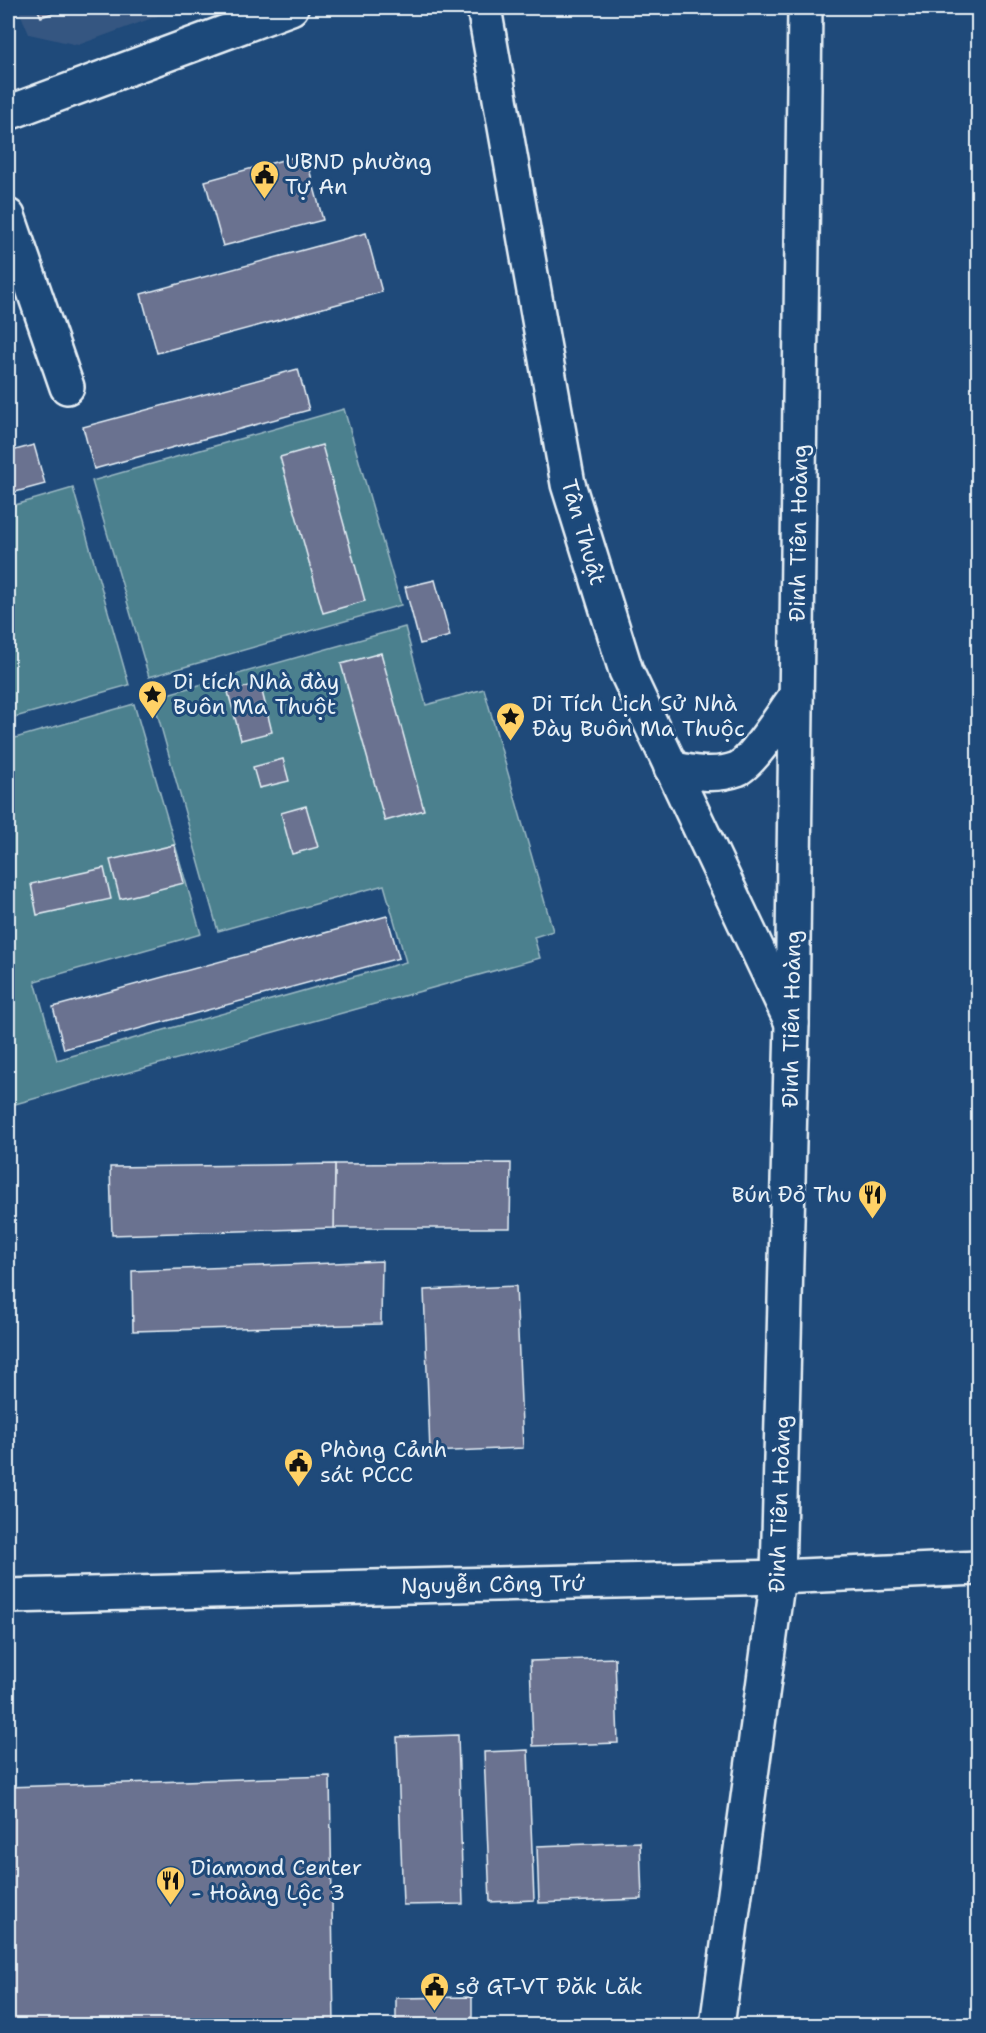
<svg xmlns="http://www.w3.org/2000/svg" width="986" height="2033" font-family="'Shantell Sans',sans-serif">
<style>
.built{fill:#365681}
.green{fill:#4b808e;stroke:#9ab8c3;stroke-width:1.5}
.building{fill:#6b7290;stroke:#e8f1f8;stroke-width:1.5}
.lines{fill:none;stroke-linecap:round;stroke-linejoin:round}
.street-casing{stroke:#e8f1f8;stroke-width:38}
.secondary-casing{stroke:#e8f1f8;stroke-width:38}
.street{stroke:#1f4a7a;stroke-width:33}
.secondary{stroke:#1f4a7a;stroke-width:33}
.labels{text-anchor:middle;stroke-width:6;stroke-linejoin:round;paint-order:stroke}
.poi-label{font-size:22px;fill:#e8f1f8;stroke:#1f4a7a;text-anchor:start}
.street-label{font-size:22px;fill:#e8f1f8;stroke:#1f4a7a}
</style>
<rect width="100%" height="100%" fill="#1f4a7a"/>
<filter id="ink" filterUnits="userSpaceOnUse"><feTurbulence type="fractalNoise" baseFrequency=".0167" numOctaves="2"/><feDisplacementMap in="SourceGraphic" scale="12" xChannelSelector="R" yChannelSelector="G"/><feConvolveMatrix kernelMatrix="1 2 1 2 8 2 1 2 1" color-interpolation-filters="sRGB"/></filter>
<g filter="url(#ink)">
<polygon class="built" points="18,8 180,8 78,45 29,34"/>
<g class="green">
<polygon points="344,409 401,605 149,677 92,481"/>
<polygon points="73,488 129,685 8,719 8,507"/>
<polygon points="405,627 426,705 484,689 553,931 534,937 540,958 8,1106 8,740 134,704 201,934 35,981 57,1060 406,962 384,885 218,931 153,698"/>
</g>
<g class="building">
<polygon points="37,8 68,8 41,17"/>
<polygon points="305,154 323,220 223,246 205,181"/>
<polygon points="366,233 382,292 157,353 141,294"/>
<polygon points="298,369 309,410 94,469 83,427"/>
<polygon points="34,445 45,484 8,494 8,452"/>
<polygon points="322,445 365,601 323,613 280,457"/>
<polygon points="435,580 450,636 420,644 405,587"/>
<polygon points="381,653 424,810 385,821 341,664"/>
<polygon points="260,683 272,732 241,740 228,692"/>
<polygon points="283,759 289,781 259,788 253,767"/>
<polygon points="306,806 318,847 292,854 281,813"/>
<polygon points="174,845 184,883 120,899 110,860"/>
<polygon points="104,868 111,899 37,915 31,884"/>
<polygon points="387,916 399,958 64,1049 53,1007"/>
<polygon points="511,1163 510,1228 334,1228 335,1164"/>
<polygon points="335,1164 334,1228 112,1235 110,1167"/>
<polygon points="382,1261 381,1324 133,1331 132,1271"/>
<polygon points="516,1286 523,1448 430,1452 424,1290"/>
<polygon points="615,1658 618,1743 533,1746 530,1661"/>
<polygon points="458,1735 463,1904 403,1905 397,1737"/>
<polygon points="528,1750 534,1900 490,1902 484,1752"/>
<polygon points="330,1776 334,2026 8,2026 8,1787"/>
<polygon points="640,1842 642,1899 539,1903 537,1846"/>
<polygon points="472,1997 472,2026 396,2026 396,1998"/>
</g>
<g class="lines">
<defs>
<g id="street">
<polyline points="484,8 568,484 626,671 792,1023"/>
<polyline points="8,113 291,8"/>
<polyline points="8,216 67,387"/>
<path d="M671,768C693,773 715,777 737,769C753,762 784,712 796,696"/>
<polyline points="8,1596 778,1577 978,1568"/>
</g>
<polyline id="secondary" points="717,2026 778,1577 792,1023 805,8"/>
</defs>
<use href="#street" class="street-casing"/>
<use href="#secondary" class="secondary-casing"/>
<use href="#street" class="street"/>
<use href="#secondary" class="secondary"/>
</g>
</g>
<defs>
<symbol id="civic-pin" viewBox="-11 -11 22 30"><path d="M0 17L-7.5 6A9.5 9.5 0 1 1 7.5 6Z" fill="#ffd166" stroke="#1f4a7a"/><path d="M-.6-6.5H3V-4.5H.6V-3L4-1V1h2V6H-6V1h2V-1L-.6-3ZM-1.2 2.5V6h2.4V2.5Z" fill="#111"/></symbol>
<symbol id="sight-pin" viewBox="-11 -11 22 30"><path d="M0 17L-7.5 6A9.5 9.5 0 1 1 7.5 6Z" fill="#ffd166" stroke="#1f4a7a"/><path d="M0-6L1.8-2.2L6-1.7L2.9 1.2L3.7 5.4L0 3.3L-3.7 5.4L-2.9 1.2L-6-1.7L-1.8-2.2Z" fill="#111"/></symbol>
<symbol id="restaurant-pin" viewBox="-11 -11 22 30"><path d="M0 17L-7.5 6A9.5 9.5 0 1 1 7.5 6Z" fill="#ffd166" stroke="#1f4a7a"/><path d="M-5-6h1v4h1v-4h1v4h1v-4h1v5L-1.5 .5V6h-2V.5L-5-1ZM5-6V6H3V1.5H1.5Q1.5-4 5-6Z" fill="#111"/></symbol>
</defs>
<g fill-rule="evenodd">
<use href="#civic-pin" x="248" y="158" width="33" height="45"/>
<use href="#sight-pin" x="136" y="678" width="33" height="45"/>
<use href="#sight-pin" x="494" y="700" width="33" height="45"/>
<use href="#restaurant-pin" x="856" y="1178" width="33" height="45"/>
<use href="#civic-pin" x="282" y="1446" width="33" height="45"/>
<use href="#restaurant-pin" x="154" y="1864" width="33" height="45"/>
<use href="#civic-pin" x="418" y="1970" width="33" height="45"/>
</g>
<g class="labels">
<g class="poi-label">
<text x="285" y="169">UBND phường<tspan x="285" dy="25">Tự An</tspan></text>
<text x="173" y="689">Di tích Nhà đày<tspan x="173" dy="25">Buôn Ma Thuột</tspan></text>
<text x="532" y="711">Di Tích Lịch Sử Nhà<tspan x="532" dy="25">Đày Buôn Ma Thuộc</tspan></text>
<text x="852" y="1202" text-anchor="end">Bún Đỏ Thu</text>
<text x="320" y="1457">Phòng Cảnh<tspan x="320" dy="25">sát PCCC</tspan></text>
<text x="191" y="1875">Diamond Center<tspan x="191" dy="25">- Hoàng Lộc 3</tspan></text>
<text x="455" y="1994">sở GT-VT Đăk Lăk</text>
</g>
<g class="street-label">
<text transform="translate(584 532) rotate(74)" y="8">Tân Thuật</text>
<text transform="translate(798 533) rotate(-89)" y="8">Đinh Tiên Hoàng</text>
<text transform="translate(791 1019) rotate(-89)" y="8">Đinh Tiên Hoàng</text>
<text transform="translate(779 1504) rotate(-88)" y="8">Đinh Tiên Hoàng</text>
<text transform="translate(493 1584) rotate(-1)" y="8">Nguyễn Công Trứ</text>
</g>
</g>
<rect width="986" height="2033" fill="none" stroke="#1f4a7a" stroke-width="30"/>
<rect x="15" y="15" width="956" height="2003" fill="none" stroke="#e8f1f8" stroke-width="2" filter="url(#ink)"/>
</svg>
